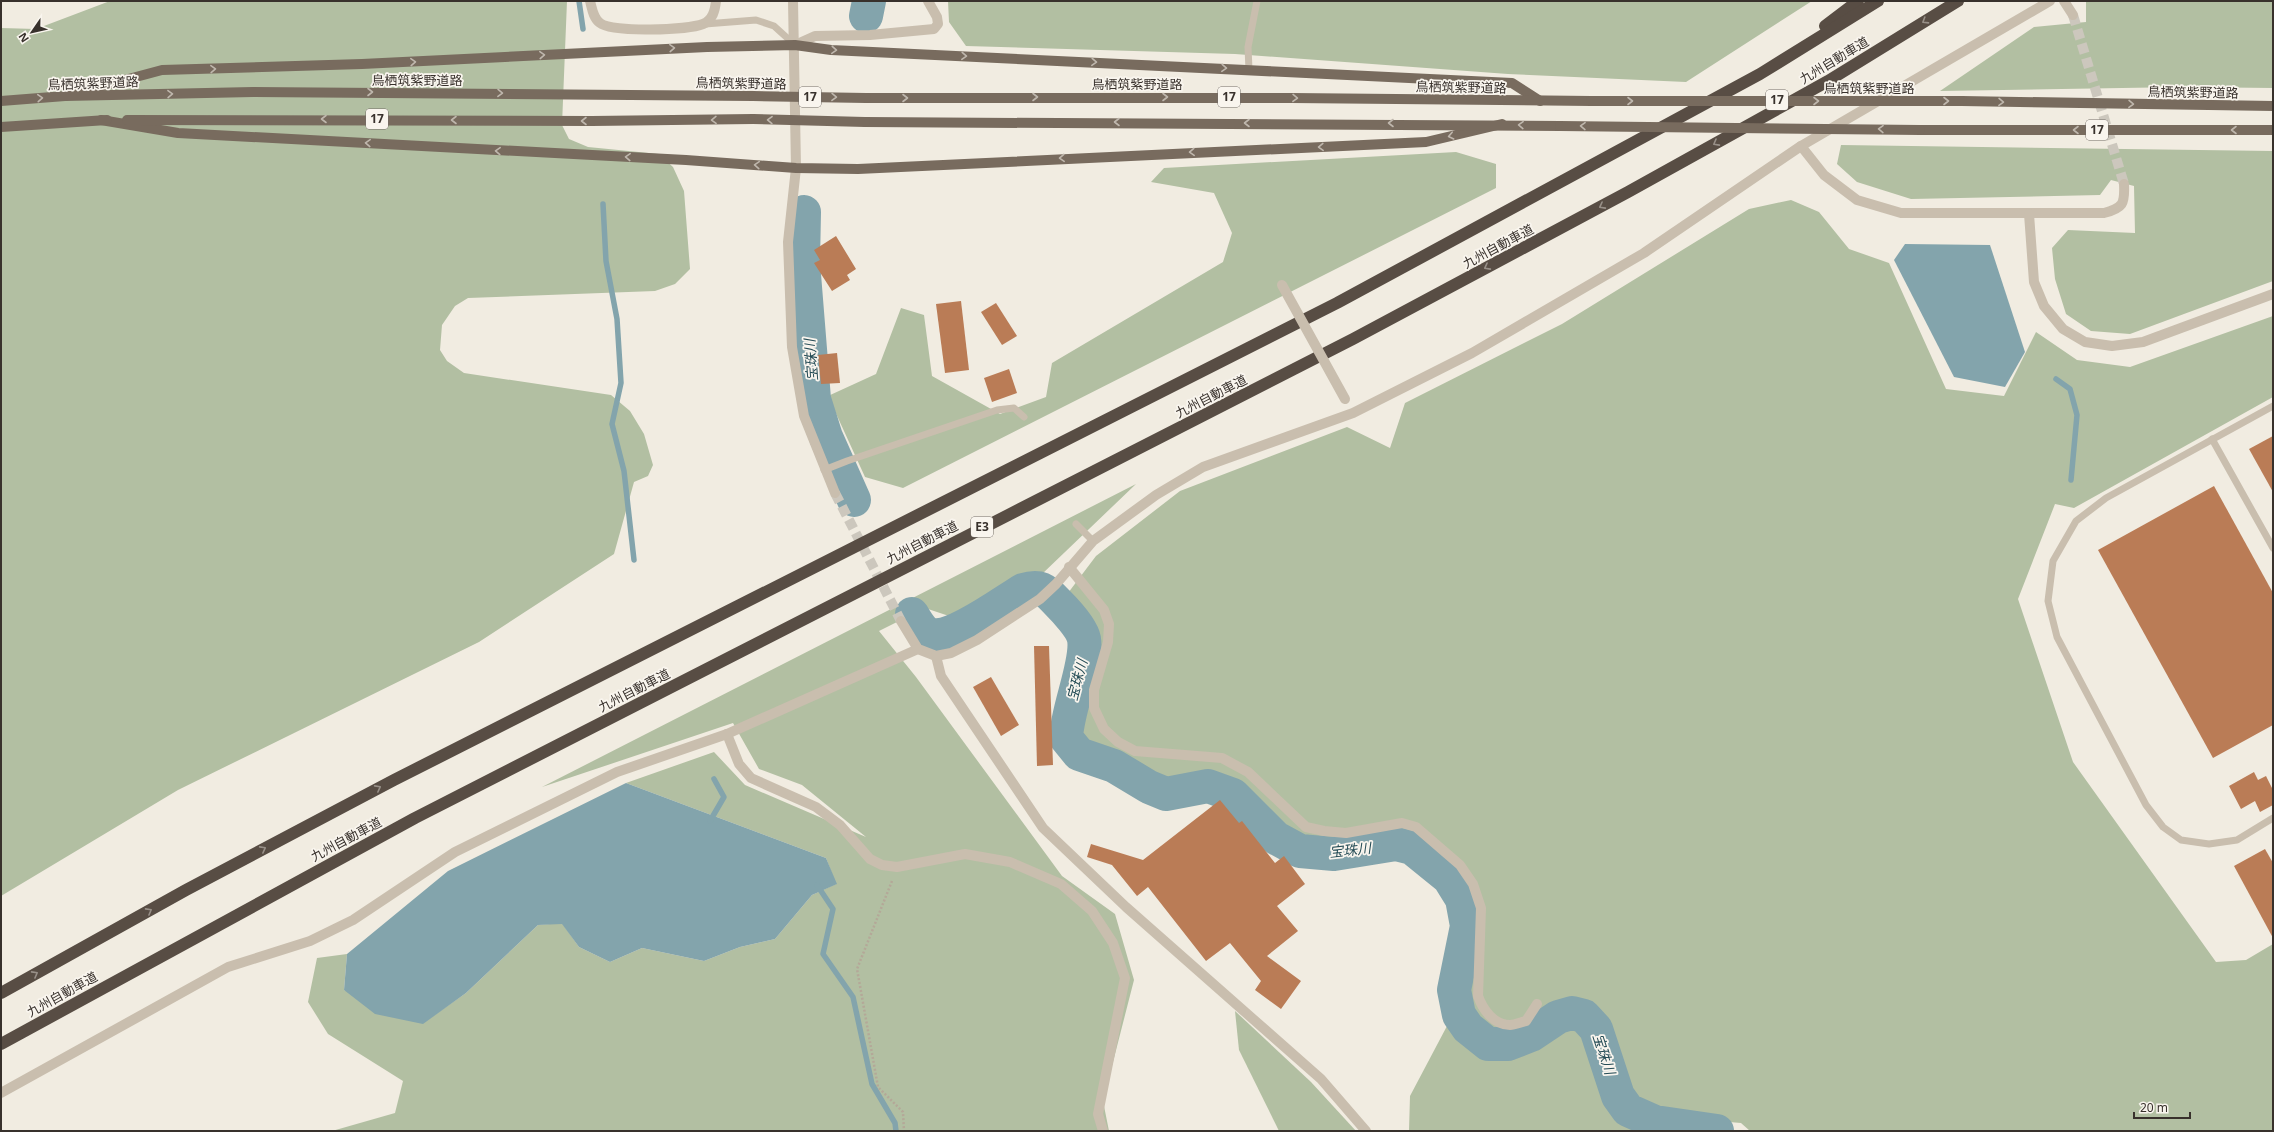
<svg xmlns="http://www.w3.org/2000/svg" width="2274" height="1132" font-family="'Noto Sans','Noto Sans JP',sans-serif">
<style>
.green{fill:#b2bfa2}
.water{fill:#83a4ac}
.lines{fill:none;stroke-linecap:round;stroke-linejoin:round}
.stream{stroke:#83a4ac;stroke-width:5.5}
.river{stroke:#83a4ac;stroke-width:34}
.building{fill:#ba7c56}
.street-tunnel{stroke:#ccc7bd;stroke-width:10;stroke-dasharray:10 5;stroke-linecap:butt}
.path{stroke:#b4a898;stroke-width:2.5;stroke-dasharray:2 2;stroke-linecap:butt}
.lane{stroke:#c9beae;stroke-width:7}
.street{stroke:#c9beae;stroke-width:10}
.primary{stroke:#786b5e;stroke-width:10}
.highway{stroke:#584d44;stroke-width:12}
.street-bridge{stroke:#c9beae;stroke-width:10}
.primary-bridge{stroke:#786b5e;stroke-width:10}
.oneway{stroke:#989088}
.oneway2{stroke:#bfb7ad}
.labels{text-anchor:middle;stroke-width:3.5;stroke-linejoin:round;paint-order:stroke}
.shield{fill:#f9f5ee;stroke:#726c66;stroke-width:1}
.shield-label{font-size:12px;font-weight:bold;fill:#38312c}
.street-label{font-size:13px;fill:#38312c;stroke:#f9f5ee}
.water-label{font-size:14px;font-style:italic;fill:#254c56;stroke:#f9f5ee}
</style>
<rect width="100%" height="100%" fill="#f1ece1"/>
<g class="green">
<polygon points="110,1 567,1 562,125 569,139 588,147 659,154 673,167 684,191 690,269 675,284 655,291 468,298 455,306 442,325 440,350 447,361 464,373 611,395 630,411 644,434 653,465 648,476 634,482 614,554 479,642 178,790 1,896 1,28 36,29"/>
<polygon points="948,1 1812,1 1686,82 1508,74 1235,54 966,46 949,22"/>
<polygon points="2086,1 2273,1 2273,88 2182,87 1940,91 2034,27 2086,22"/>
<polygon points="1841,145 2273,151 2273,281 2130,334 2091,331 2066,314 2055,279 2052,248 2068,230 2135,233 2134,186 2111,180 2100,195 1911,199 1857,182 1837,164"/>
<polygon points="1456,152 1496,164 1496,188 903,488 865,477 828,396 876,374 901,308 924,315 932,376 1000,414 1046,397 1052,363 1223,262 1232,233 1214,193 1151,182 1164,168"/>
<polygon points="1791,200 1819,212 1849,249 1889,263 1946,389 2004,396 2036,332 2077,360 2130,367 2273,316 2273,397 2074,508 2055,504 2018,599 2073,762 2216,962 2246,960 2273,944 2273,1131 1750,1131 1741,1123 1670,1117 1624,1095 1603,1020 1587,1008 1559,1007 1523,1030 1505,1035 1485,1029 1467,1011 1460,989 1474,922 1465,889 1416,843 1395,838 1317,846 1284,831 1237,786 1209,780 1162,783 1119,754 1091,747 1075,723 1093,641 1065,597 1096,556 1180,491 1347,427 1390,448 1405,403 1562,324 1749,209"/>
<polygon points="1136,484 1041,575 952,617 925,608 879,631 916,677 1062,876 1115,914 1134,980 1103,1101 1109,1131 332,1131 395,1113 403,1081 328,1034 308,1002 317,958 347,954 344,990 423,1023 466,993 538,925 562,923 579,947 610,962 642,948 704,961 740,947 775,939 812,895 836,884 826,858 626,783 714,752 745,785 866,837 802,785 759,769 733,723 542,787"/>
<polygon points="1235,1011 1311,1082 1356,1131 1279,1131 1239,1050"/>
<polygon points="1447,1026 1488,1061 1534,1048 1565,1027 1589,1035 1614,1106 1648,1127 1666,1131 1409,1131 1410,1096"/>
</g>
<g class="water">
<polygon points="1905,244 1990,245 2025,352 2005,387 1954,377 1894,260"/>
<polygon points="626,783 826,858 837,884 812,895 775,939 740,947 704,961 642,948 610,962 579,947 562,924 538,925 466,993 423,1024 375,1014 344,990 347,954 448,871"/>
</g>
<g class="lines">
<g class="stream">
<polyline points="579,1 583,29"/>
<polyline points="603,204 606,261 617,319 621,383 612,424 624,471 634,560"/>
<polyline points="2056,379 2070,389 2077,415 2071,480"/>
<polyline points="710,821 724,797 714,779"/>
<polyline points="817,885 833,909 823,954 853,997 872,1084 895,1123 896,1131"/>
</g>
<g class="river">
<polyline points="866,16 869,1"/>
<polyline points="804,212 803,262 814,399 826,437 854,500"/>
<path d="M912,614C917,622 923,634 933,635C955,638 1003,602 1023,590C1040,585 1045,589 1057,602C1065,610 1082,628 1084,639C1088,663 1067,709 1066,738L1079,754L1114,766L1149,787L1166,794L1208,786L1233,795L1276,838L1300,851L1334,854L1396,844L1412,848L1449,878L1462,899L1467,926L1454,990L1459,1015L1468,1028L1488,1044H1508L1531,1035L1558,1017L1572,1013L1584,1016L1596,1029L1618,1096L1628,1110L1655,1122L1717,1131"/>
</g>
</g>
<g class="building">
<polygon points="836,236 856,269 847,275 850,280 832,291 814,263 820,260 814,250"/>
<polygon points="961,301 969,370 945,373 936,304"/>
<polygon points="996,303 1017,336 1002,345 981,312"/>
<polygon points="837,353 840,383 821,384 818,355"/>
<polygon points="1009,369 1017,393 992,402 984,378"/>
<polygon points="2273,436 2273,492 2249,449"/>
<polygon points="2214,486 2273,593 2273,725 2213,758 2098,550"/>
<polygon points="1034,646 1049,646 1053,765 1037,766"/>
<polygon points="991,677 1019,725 1001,736 973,687"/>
<polygon points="2254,772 2258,780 2266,776 2273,790 2273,805 2260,812 2255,801 2241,809 2229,786"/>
<polygon points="1220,800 1239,823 1242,821 1275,863 1284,856 1305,884 1277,906 1298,931 1267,956 1301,981 1281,1009 1255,990 1261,981 1230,943 1206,961 1148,887 1137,896 1112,865 1087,857 1091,844 1143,860"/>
<polygon points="2265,849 2273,863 2273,938 2234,866"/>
</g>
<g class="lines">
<g class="street-tunnel">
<polyline points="2073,15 2124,184"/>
<polyline points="835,493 901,621"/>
</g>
<polyline class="path" points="892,881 857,969 878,1087 903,1112 904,1131"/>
<g class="lane">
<polyline points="705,24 756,20 774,26 795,45"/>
<polyline points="1249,70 1248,47 1257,1"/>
<polyline points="2273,406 2106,498 2076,521 2053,561 2048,601 2057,637 2146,805 2163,827 2181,840 2209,844 2237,840 2273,818"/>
<polyline points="2212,439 2273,548"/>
<polyline points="824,470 847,461 997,410 1014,408 1024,417"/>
<polyline points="1076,524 1093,541"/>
</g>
<g class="street">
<path d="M590,1C592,8 593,18 600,23C612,33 688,30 703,24C713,20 715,10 716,1"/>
<polyline points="793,1 796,168 788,242 792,347 804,416 835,493"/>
<polyline points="2064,1 2073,15"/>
<polyline points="795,45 815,36 870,35 934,29 938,24 937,17 928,1"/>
<path d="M1801,146L1824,175L1857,200L1901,213H2104C2123,208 2125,204 2124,184"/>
<polyline points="2029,214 2034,282 2044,306 2063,329 2085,342 2112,346 2143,342 2273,294"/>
<path d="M1069,567L1104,610L1109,624L1108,642L1094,690V708L1104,729L1118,742L1135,751L1222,758L1248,772L1306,827L1324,831L1346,833L1402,823L1416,827L1460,865L1473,884L1481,908L1478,996C1483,1010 1494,1025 1510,1025C1515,1025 1521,1022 1526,1021L1537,1004"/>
<polyline points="901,621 918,649 936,656 951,653 977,640 1040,599 1056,584 1093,541 1156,495 1203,467 1353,413 1472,353 1644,253 1801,146 2050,1"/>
<polyline points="936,656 941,676 1043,828 1126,907 1321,1079 1366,1131"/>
<polyline points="727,734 739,764 751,778 816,807 840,825 870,859 882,865 897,867 965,854 1010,862 1061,884 1092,911 1113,943 1125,978 1098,1114 1103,1131"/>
<polyline points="1,1093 228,967 310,941 353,920 455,852 617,772 727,734 918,649"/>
</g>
<g class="primary">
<polyline points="65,96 162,70 362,64 707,47 795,45 831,50 1512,83 1540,101"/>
<polyline points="866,98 1292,98 1591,101"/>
<polyline points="1,101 65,96 253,92 753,96"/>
<polyline points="1962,101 2273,106"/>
<polyline points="101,120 178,133 686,160 796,168 858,169 1426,142 1502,124"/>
<polyline points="127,120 592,121 753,119"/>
<polyline points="865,122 1560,126"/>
<polyline points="1,127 107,120"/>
<polyline points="1920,130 2273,130"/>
</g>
<g class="highway">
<polyline points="1825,26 1858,1"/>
<polyline points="1,993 186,890 394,780 1337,303 1760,74 1878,1"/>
<polyline points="1,1044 415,818 1353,339 1628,192 1828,81 1958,1"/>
</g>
<polyline class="street-bridge" points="1282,285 1345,399"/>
<g class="primary-bridge">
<polyline points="753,96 866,98"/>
<polyline points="1591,101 1962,101"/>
<polyline points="753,119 865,122"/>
<polyline points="1560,126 1920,130"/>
</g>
</g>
<defs><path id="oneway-chevron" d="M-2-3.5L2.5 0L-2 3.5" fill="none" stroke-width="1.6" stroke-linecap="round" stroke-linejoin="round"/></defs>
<g class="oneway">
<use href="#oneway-chevron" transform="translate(1925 21) rotate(148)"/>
<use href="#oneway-chevron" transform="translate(1716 143) rotate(151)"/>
<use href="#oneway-chevron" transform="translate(1602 206) rotate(152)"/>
<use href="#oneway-chevron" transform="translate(1487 267) rotate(152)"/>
<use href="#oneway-chevron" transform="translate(378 788) rotate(-28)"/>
<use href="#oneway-chevron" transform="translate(263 849) rotate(-28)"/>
<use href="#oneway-chevron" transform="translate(149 911) rotate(-29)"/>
<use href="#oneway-chevron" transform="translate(35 974) rotate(-29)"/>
</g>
<g class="oneway2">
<use href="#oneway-chevron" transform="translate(672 48) rotate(-3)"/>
<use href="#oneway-chevron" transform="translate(834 50) rotate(4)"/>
<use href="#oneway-chevron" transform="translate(542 55) rotate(-3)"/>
<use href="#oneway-chevron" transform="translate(964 56) rotate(3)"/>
<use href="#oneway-chevron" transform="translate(413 62) rotate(-3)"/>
<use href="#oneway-chevron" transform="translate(1094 62) rotate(3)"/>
<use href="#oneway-chevron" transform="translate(1224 68) rotate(3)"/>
<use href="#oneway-chevron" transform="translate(213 69) rotate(-2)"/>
<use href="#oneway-chevron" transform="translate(370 92)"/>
<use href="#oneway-chevron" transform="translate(500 93) rotate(1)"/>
<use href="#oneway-chevron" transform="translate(170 94) rotate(-1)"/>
<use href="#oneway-chevron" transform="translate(834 97) rotate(1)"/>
<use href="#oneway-chevron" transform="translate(1035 97)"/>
<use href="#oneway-chevron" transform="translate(1165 97)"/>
<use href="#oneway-chevron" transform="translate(40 98) rotate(-4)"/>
<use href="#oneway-chevron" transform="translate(905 98)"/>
<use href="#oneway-chevron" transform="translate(1295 98) rotate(1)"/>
<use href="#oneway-chevron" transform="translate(1630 101)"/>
<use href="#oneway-chevron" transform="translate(1816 101)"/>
<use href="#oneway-chevron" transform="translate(1946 101)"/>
<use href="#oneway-chevron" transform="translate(2001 102) rotate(1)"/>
<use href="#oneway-chevron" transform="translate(2131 104) rotate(1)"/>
<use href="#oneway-chevron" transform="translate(324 119) rotate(-180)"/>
<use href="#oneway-chevron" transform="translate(454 120) rotate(-180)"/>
<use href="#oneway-chevron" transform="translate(714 120) rotate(179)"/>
<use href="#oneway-chevron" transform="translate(770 120) rotate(-179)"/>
<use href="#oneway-chevron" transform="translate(584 121) rotate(-180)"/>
<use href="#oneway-chevron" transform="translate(1117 122) rotate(-180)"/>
<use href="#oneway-chevron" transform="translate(1247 123) rotate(-180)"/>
<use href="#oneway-chevron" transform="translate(1391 123) rotate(-180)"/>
<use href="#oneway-chevron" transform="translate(1521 125) rotate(-178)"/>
<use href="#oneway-chevron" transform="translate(1583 126) rotate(-179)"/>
<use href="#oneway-chevron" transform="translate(1881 129) rotate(-179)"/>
<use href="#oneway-chevron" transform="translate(2076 130) rotate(180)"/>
<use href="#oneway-chevron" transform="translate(2234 130) rotate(180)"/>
<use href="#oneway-chevron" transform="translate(1451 136) rotate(167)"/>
<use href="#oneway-chevron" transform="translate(368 143) rotate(-177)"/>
<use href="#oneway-chevron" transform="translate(1321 147) rotate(178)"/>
<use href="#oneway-chevron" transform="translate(498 151) rotate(-177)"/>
<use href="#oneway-chevron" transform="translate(1192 152) rotate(177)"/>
<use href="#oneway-chevron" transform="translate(628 157) rotate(-177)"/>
<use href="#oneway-chevron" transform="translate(1062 158) rotate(177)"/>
<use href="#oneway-chevron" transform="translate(757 165) rotate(-176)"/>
</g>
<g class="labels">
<g class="shield">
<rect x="799" y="87" width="22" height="20" rx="3"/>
<rect x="1218" y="87" width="22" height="20" rx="3"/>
<rect x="1766" y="90" width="22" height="20" rx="3"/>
<rect x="366" y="109" width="22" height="20" rx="3"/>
<rect x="2086" y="120" width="22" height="20" rx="3"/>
<rect x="971" y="517" width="22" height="20" rx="3"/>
</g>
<g class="shield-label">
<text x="810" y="101">17</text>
<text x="1229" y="101">17</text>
<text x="1777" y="104">17</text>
<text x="377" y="123">17</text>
<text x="2097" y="134">17</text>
<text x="982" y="531">E3</text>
</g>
<g class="street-label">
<text transform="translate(1834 60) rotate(-31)" y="5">九州自動車道</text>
<text x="417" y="85">鳥栖筑紫野道路</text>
<text transform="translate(93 83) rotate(-2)" y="5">鳥栖筑紫野道路</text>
<text transform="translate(741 83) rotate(1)" y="5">鳥栖筑紫野道路</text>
<text x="1137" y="89">鳥栖筑紫野道路</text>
<text transform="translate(1461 87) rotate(1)" y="5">鳥栖筑紫野道路</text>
<text x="1869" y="93">鳥栖筑紫野道路</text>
<text transform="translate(2193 92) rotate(1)" y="5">鳥栖筑紫野道路</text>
<text transform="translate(1498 246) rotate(-28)" y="5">九州自動車道</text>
<text transform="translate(1211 396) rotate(-27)" y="5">九州自動車道</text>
<text transform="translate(922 542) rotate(-27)" y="5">九州自動車道</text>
<text transform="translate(634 690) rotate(-27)" y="5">九州自動車道</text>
<text transform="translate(346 839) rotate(-28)" y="5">九州自動車道</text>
<text transform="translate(62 994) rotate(-29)" y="5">九州自動車道</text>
</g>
<g class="water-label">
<text transform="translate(811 360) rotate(-94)" y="5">宝珠川</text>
<text transform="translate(1077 680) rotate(-75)" y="5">宝珠川</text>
<text transform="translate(1350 850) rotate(-6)" y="5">宝珠川</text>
<text transform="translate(1604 1054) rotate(72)" y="5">宝珠川</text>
</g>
</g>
<rect width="2274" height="1132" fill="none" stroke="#38312c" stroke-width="4"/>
<g transform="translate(32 32) rotate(236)" stroke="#f9f5ee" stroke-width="3" paint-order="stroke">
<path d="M0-3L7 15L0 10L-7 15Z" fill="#38312c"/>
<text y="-6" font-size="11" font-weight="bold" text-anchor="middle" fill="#38312c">N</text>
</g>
<path d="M2134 1112v6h56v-6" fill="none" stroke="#38312c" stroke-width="2"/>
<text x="2140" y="1112" font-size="12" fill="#38312c" stroke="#f9f5ee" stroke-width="3" paint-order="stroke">20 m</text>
</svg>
